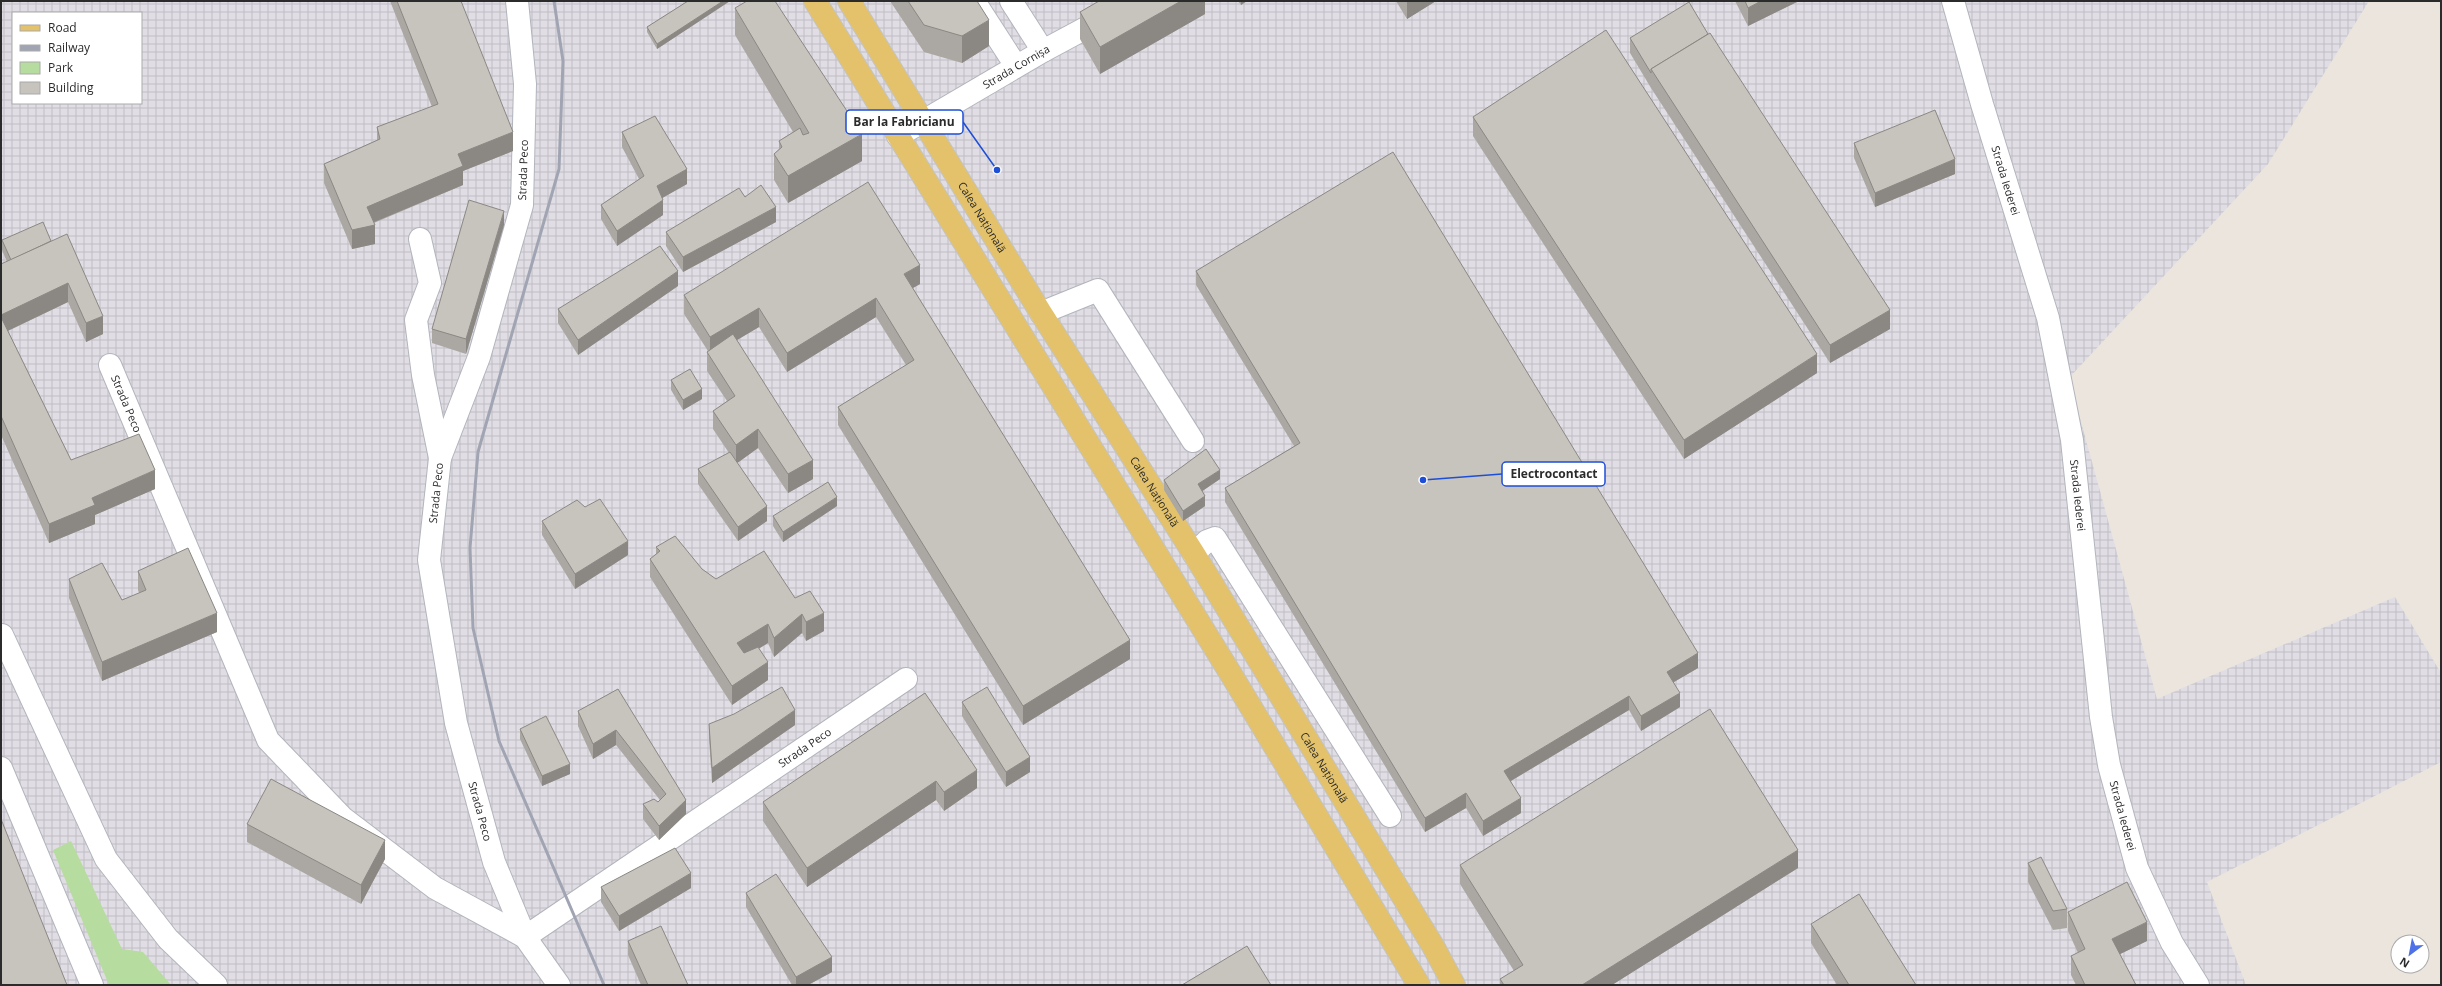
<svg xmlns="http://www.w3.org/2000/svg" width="2442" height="986" font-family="'Open Sans',sans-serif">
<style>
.industrial{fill:url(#industrial-grid);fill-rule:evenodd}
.green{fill:#b7dca0}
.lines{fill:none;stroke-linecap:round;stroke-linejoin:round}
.minor-casing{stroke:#b2b5bd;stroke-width:24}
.major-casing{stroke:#c4c4c4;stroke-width:24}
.minor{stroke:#fff;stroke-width:22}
.major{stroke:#e3c26b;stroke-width:22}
.rail{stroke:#a1a5b3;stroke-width:3}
.wall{fill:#aba8a3}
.shaded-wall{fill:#8b8884}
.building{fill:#c7c3bd;stroke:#8b8884}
.labels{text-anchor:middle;stroke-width:3;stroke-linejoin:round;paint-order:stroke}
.street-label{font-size:11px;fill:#2b2b2b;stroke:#fff}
.leader{fill:none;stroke:#1d4ed8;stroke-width:1.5}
.callout-dot{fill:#1d4ed8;stroke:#fff;stroke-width:1.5}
.callout{fill:#fff;stroke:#1d4ed8;stroke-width:1.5}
.callout-label{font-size:12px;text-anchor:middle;font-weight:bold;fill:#2b2b2b}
</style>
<defs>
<pattern id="industrial-grid" width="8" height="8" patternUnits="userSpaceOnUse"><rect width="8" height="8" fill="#e0dee4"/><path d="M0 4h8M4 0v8" fill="none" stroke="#c0bfc4"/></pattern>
</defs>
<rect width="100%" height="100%" fill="#ebe5de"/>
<path class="industrial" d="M1,1H2369L2268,164L2069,378L2157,699L2395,597L2441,673V762L2207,882L2246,985H1ZM13,13H141V103H13Z"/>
<polygon class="green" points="71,841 122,949 143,952 171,985 109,985 53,850"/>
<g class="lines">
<defs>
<g id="minor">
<path id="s1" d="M517,1L525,84L522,205L479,357L440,458L429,560L456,723L494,862L525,937L559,985"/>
<polyline points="974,1 1016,66"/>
<polyline points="1011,1 1043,51"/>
<path id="s2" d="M1953,1L1982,104L2048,318L2072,440L2101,717L2109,765L2137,868L2172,943L2198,985"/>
<path id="s3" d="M898,136L1043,51L1136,1"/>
<polyline points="420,239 430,283 416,320 423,375 440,458"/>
<polyline points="1041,313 1098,290 1193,441"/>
<path id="s4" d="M110,365L268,740L343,818L435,888L525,937L906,679"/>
<polyline points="1194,554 1207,541 1215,538 1390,816"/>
<polyline points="2,635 106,859 168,939 216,985"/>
<polyline points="1,768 92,985"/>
</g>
<g id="major">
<polyline points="815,1 1229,671 1419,985"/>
<path id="s5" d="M849,1L1041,313L1194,554L1433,946L1454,985"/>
</g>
</defs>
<use href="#minor" class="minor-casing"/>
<use href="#major" class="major-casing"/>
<use href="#minor" class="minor"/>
<use href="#major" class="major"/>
<polyline class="rail" points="554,1 563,61 559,169 478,452 470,548 473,628 499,741 604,985"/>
</g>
<g class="wall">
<polygon points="390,1 461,1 513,151 463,171 463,185 374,223 375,244 352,249 324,183 324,164 377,140 377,127 432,107"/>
<polygon points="688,1 730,1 657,49 647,32 647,27"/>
<polygon points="890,1 977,1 989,46 962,63 924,52"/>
<polygon points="1205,1 1205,14 1100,74 1080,39 1080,12"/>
<polygon points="1238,1 1247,1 1241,5"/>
<polygon points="1396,1 1436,1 1407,19"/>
<polygon points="1735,1 1799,1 1748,26"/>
<polygon points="735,8 862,161 788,203 774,180 774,154 779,149 779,141 793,132 735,35"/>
<polygon points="1630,38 1890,329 1830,363 1651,88 1630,53"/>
<polygon points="1473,117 1817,373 1684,459 1473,136"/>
<polygon points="622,132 687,184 662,198 663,215 617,246 601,219 601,205 639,179 622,147"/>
<polygon points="1854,143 1955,174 1875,207 1854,158"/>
<polygon points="745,197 776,222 683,272 666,246 666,232"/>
<polygon points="504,225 466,354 432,343 432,329"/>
<polygon points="2,240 51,241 103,334 86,342 68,302 8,331 71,460 155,489 95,515 95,524 49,543 1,435 1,264 7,262 2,250"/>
<polygon points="1196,271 1698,668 1674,682 1680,707 1641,731 1629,710 1511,781 1521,813 1483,836 1466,808 1425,832 1225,502 1225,488 1294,446 1196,285"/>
<polygon points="920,284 913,288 1130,659 1023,725 838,425 838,407 906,365 876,317 787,372 759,327 737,340 813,479 788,493 758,448 737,463 767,521 738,541 698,484 698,469 729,453 713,429 713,411 727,401 707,371 707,352 708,351 684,314 684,295"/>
<polygon points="678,286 578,355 558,323 558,309"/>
<polygon points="671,380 702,399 683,410 671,390"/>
<polygon points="1220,479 1202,491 1205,506 1183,521 1164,490 1164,480"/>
<polygon points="837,506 783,542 773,526 773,516"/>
<polygon points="542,521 628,555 575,589 542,535"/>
<polygon points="656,547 702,569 716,579 795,598 824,631 806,641 802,633 774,657 768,643 759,648 768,680 732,705 650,577 650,559 656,554"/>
<polygon points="138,571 217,632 102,681 69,598 69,579 122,600 139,593 138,590"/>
<polygon points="618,689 686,814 659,840 643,819 643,804 658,802 660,800 616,745 593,759 578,726 578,711"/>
<polygon points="925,693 977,788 944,811 936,800 807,887 763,821 763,802"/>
<polygon points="962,702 1030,772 1006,787 962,716"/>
<polygon points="709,724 795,725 712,783 709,739"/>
<polygon points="520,729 570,774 542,786 520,739"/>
<polygon points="247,824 385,859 361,904 247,842"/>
<polygon points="2028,863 2067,909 2067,928 2053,930 2028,882"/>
<polygon points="1460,865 1798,868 1612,985 1500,985 1500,979 1514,971 1460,884"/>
<polygon points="601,887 691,888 619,931 601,902"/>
<polygon points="746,893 832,972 808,985 792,985 746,907"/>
<polygon points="2068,912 2147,941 2120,954 2136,985 2076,985 2071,975 2071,956 2078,953 2068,931"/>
<polygon points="1811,924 1916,985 1837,985 1811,943"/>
<polygon points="628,941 688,985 641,985 628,955"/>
</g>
<g class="shaded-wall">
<polygon points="723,1 730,1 657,49 657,44"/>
<polygon points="1181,1 1205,1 1205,14 1100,74 1100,47"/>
<polygon points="1241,1 1247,1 1241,5"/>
<polygon points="1407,1 1436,1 1407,19"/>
<polygon points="1761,1 1799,1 1748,26 1748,8"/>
<polygon points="989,20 989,46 962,63 962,36"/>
<polygon points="513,132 513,151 463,171 463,185 367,225 367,207 458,154"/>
<polygon points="862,134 862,161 788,203 788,176"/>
<polygon points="1955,159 1955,174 1875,207 1875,193"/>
<polygon points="687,169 687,184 657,201 657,186"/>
<polygon points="663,200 663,215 617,246 617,231"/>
<polygon points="776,207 776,222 683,272 683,257"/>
<polygon points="504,211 504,225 466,354 466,339"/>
<polygon points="375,225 375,244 352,249 352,230"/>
<polygon points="920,265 920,284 904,293 904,274"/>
<polygon points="678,271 678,286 578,355 578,340"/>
<polygon points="68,283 68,302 1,334 1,315"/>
<polygon points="876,298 876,317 787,372 787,353"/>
<polygon points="759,308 759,327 710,356 710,337"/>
<polygon points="1890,310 1890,329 1830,363 1830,345"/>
<polygon points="103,316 103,334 86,342 86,323"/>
<polygon points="1817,354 1817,373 1684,459 1684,440"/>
<polygon points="702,389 702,399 683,410 683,400"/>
<polygon points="758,429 758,448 736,464 736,445"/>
<polygon points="813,460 813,479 788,493 788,474"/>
<polygon points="155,470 155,489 95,515 95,524 49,543 49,524 92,498"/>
<polygon points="1220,470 1220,479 1198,494 1198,484"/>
<polygon points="1205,496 1205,506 1183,521 1183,511"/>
<polygon points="837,497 837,506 783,542 783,532"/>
<polygon points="767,506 767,521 738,541 738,527"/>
<polygon points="628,541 628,555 575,589 575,574"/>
<polygon points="217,613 217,632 102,681 102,662"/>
<polygon points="824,613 824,631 806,641 806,622"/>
<polygon points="802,614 802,633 774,657 774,638"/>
<polygon points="768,624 768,643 737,662 737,643"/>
<polygon points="1130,640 1130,659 1023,725 1023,706"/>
<polygon points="1698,653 1698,668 1667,686 1667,672"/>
<polygon points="768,662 768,680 732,705 732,686"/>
<polygon points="1680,693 1680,707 1641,731 1641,716"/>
<polygon points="1629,696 1629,710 1504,785 1504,771"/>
<polygon points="795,710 795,725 712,783 712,768"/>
<polygon points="616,730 616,745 593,759 593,744"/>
<polygon points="1030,757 1030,772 1006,787 1006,772"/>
<polygon points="570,764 570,774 542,786 542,776"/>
<polygon points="977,770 977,788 944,811 944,792"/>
<polygon points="936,781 936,800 807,887 807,868"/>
<polygon points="1466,793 1466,808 1425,832 1425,818"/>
<polygon points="1521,798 1521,813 1483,836 1483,821"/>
<polygon points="686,800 686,814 659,840 659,826"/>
<polygon points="385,840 385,859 361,904 361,885"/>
<polygon points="1798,850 1798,868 1612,985 1582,985"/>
<polygon points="691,873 691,888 619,931 619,916"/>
<polygon points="2147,922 2147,941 2112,958 2112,939"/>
<polygon points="832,957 832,972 808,985 796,985 796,977"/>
</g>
<g class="building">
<polygon points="397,1 461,1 513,132 458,154 463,166 367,207 375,225 352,230 324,164 380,139 377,127 438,104"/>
<polygon points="688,1 723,1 657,44 647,27"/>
<polygon points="747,1 775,1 862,134 788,176 774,154 782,147 779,141 800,128 803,135 809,133 735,8"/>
<polygon points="908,1 977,1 989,20 962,36 924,25"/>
<polygon points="1099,1 1181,1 1100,47 1080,12"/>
<polygon points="1745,1 1761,1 1748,8"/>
<polygon points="1689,2 1708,34 1651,69 1651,73 1630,38"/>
<polygon points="1606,30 1817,354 1684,440 1473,117"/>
<polygon points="1710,33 1890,310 1830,345 1651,69"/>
<polygon points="1935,110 1955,159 1875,193 1854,143"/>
<polygon points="655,116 687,169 657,186 663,200 617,231 601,205 644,176 622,132"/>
<polygon points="1393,152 1698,653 1667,672 1680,693 1641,716 1629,696 1504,771 1521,798 1483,821 1466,793 1425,818 1225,488 1300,443 1196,271"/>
<polygon points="868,182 920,265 904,274 1130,640 1023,706 838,407 914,360 876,298 787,353 759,308 710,337 684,295"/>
<polygon points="761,185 776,207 683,257 666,232 739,188 745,197"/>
<polygon points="469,200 504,211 466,339 432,329"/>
<polygon points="43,222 51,241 11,260 2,240"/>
<polygon points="67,234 103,316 86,323 68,283 1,315 1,264"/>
<polygon points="660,246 678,271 578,340 558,309"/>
<polygon points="1,317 71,460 139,434 155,470 92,498 95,505 49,524 1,416"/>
<polygon points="733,334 813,460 788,474 758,429 736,445 713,411 735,396 707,352"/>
<polygon points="690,369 702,389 683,400 671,380"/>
<polygon points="1206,449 1220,470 1198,484 1205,496 1183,511 1164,480"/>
<polygon points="730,452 767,506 738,527 698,469"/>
<polygon points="828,482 837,497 783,532 773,516"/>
<polygon points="600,499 628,541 575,574 542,521 577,500 585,507"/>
<polygon points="675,536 702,569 716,579 764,551 795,598 810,591 824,613 806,622 802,614 774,638 768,624 737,643 744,653 758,647 768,662 732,686 650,559 660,551 656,547"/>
<polygon points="188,548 217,613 102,662 69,579 102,563 122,600 146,590 138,571"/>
<polygon points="782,687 795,710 712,768 709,724 734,714"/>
<polygon points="987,687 1030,757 1006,772 962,702"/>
<polygon points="618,689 686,800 659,826 643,804 654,799 658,802 666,794 616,730 593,744 578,711"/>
<polygon points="925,693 977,770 944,792 936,781 807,868 763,802"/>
<polygon points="1710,709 1798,850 1582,985 1504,985 1500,979 1523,965 1460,865"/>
<polygon points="546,716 570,764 542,776 520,729"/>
<polygon points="271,779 385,840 361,885 247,824"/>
<polygon points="1,819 67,985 1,985"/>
<polygon points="675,848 691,873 619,916 601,887"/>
<polygon points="2041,857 2067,909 2053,911 2028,863"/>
<polygon points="776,874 832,957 796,977 746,893"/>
<polygon points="2127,882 2147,922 2112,939 2136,985 2085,985 2071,956 2085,949 2068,912"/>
<polygon points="1859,894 1916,985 1849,985 1811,924"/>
<polygon points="661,926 688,985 648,985 628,941"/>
<polygon points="1247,946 1271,985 1182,985"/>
</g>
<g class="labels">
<g class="street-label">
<text dy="4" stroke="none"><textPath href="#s3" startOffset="137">Strada Cornișa</textPath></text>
<text transform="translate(523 170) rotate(-88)" y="4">Strada Peco</text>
<text dy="4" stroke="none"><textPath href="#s2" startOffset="187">Strada Iederei</textPath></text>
<text dy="4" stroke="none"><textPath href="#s5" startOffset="254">Calea Națională</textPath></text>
<text dy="4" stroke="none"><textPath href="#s4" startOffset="42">Strada Peco</textPath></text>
<text dy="4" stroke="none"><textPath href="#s5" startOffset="578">Calea Națională</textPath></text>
<text transform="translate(436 493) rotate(-84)" y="4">Strada Peco</text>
<text dy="4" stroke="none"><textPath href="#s2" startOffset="511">Strada Iederei</textPath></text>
<text dy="4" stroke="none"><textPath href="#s4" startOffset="1071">Strada Peco</textPath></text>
<text dy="4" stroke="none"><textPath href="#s5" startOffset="902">Calea Națională</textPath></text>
<text dy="4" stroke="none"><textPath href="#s1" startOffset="830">Strada Peco</textPath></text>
<text dy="4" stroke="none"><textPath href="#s2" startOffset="835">Strada Iederei</textPath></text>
</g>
</g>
<path class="leader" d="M997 170L963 122M1423 480L1502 474"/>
<g class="callout-dot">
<circle cx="997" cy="170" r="4"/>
<circle cx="1423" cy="480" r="4"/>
</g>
<g class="callout">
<rect x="846" y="110" width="117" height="24" rx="4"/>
<rect x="1502" y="462" width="103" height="24" rx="4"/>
</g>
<g class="callout-label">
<text x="904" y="126">Bar la Fabricianu</text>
<text x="1554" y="478">Electrocontact</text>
</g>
<rect width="2442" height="986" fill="none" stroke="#2b2b2b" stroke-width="4"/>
<rect x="12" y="12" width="130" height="92" fill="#ffffff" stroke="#aaaaaa"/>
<rect x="20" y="25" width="20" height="6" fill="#e3c26b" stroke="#aaaaaa"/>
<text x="48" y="32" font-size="12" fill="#2b2b2b">Road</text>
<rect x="20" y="45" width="20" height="6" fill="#a1a5b3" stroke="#aaaaaa"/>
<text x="48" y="52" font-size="12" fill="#2b2b2b">Railway</text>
<rect x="20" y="62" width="20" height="12" fill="#b7dca0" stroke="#aaaaaa"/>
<text x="48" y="72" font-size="12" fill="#2b2b2b">Park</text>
<rect x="20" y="82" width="20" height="12" fill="#c7c3bd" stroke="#aaaaaa"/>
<text x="48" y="92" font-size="12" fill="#2b2b2b">Building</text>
<g transform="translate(2410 954) rotate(212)"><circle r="19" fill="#ffffff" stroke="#aaaaaa"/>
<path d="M0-3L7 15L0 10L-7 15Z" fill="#4e71e8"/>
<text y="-6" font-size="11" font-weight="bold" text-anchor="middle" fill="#2b2b2b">N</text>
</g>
</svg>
